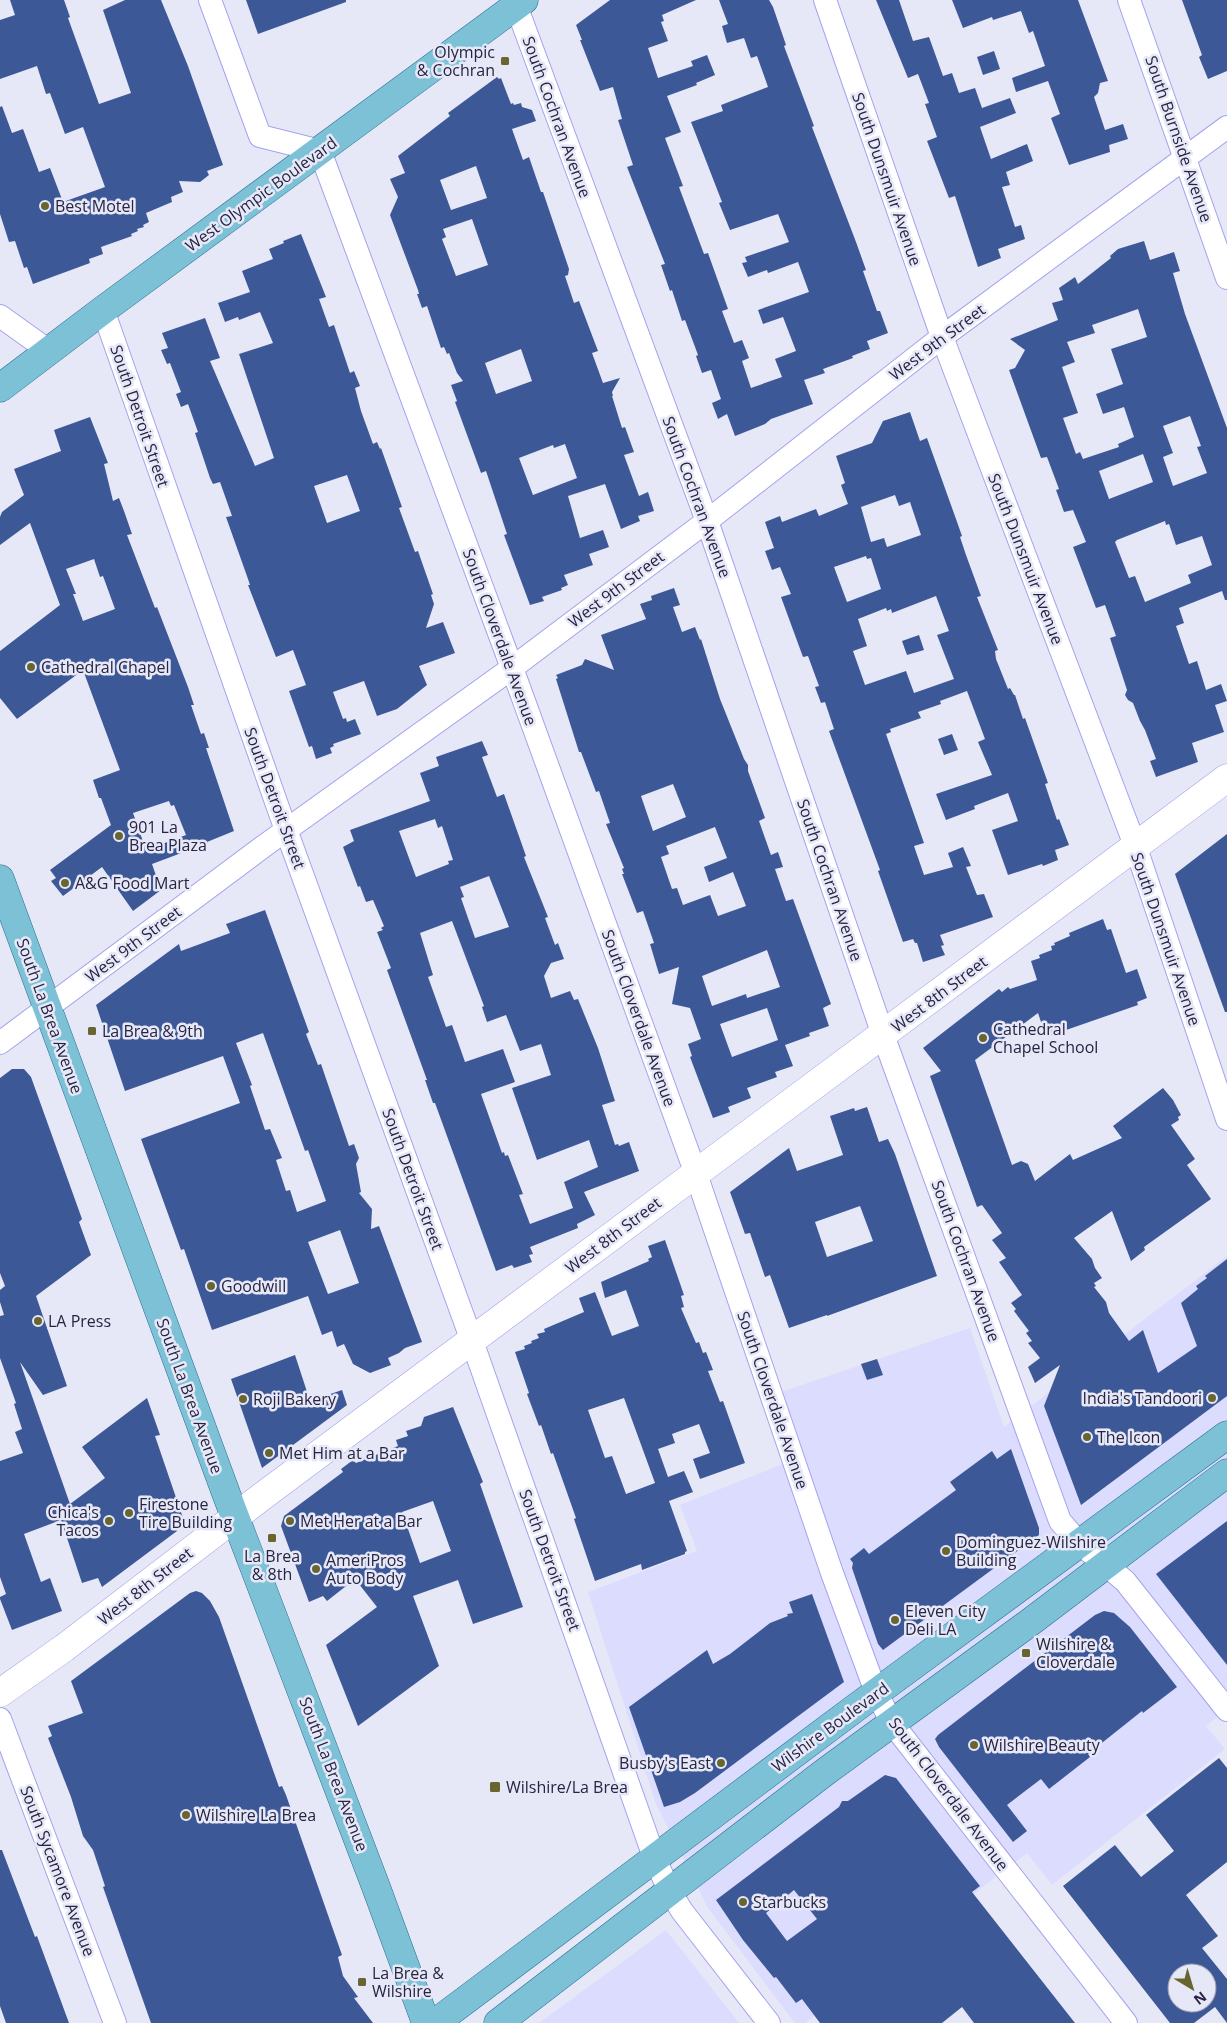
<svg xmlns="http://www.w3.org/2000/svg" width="1227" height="2023" font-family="'Open Sans',sans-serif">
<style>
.built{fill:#dcdcff}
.building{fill:#3d5897;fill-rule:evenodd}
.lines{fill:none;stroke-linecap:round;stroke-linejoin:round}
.minor-casing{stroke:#a5a2ed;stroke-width:24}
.tertiary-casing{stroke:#a5a2ed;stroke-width:29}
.primary-casing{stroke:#276f92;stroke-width:29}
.minor{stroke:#fff;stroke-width:22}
.tertiary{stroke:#fff;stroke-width:28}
.primary{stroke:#7dc1d7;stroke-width:28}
.poi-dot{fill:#686531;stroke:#e7e8f7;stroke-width:2}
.labels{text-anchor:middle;stroke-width:5;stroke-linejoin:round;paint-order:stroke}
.poi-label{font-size:16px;fill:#262442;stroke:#e7e8f7;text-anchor:start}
.street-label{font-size:16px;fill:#262442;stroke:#e7e8f7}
</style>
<rect width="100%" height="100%" fill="#e7e8f7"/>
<g class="built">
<polygon points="1227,1256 1227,1709 1206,1726 1225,1749 1052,1885 1027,1853 805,2023 795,2023 708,1908 656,1804 588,1592 697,1551 680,1505 803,1456 778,1393 970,1328 1004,1427"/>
<polygon points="666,1930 739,2023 539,2023"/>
</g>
<g class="building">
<polygon points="10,0 64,0 70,17 68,18 99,104 131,93 103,10 125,0 161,0 188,66 223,165 207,171 209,175 200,182 179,181 183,192 171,197 172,202 146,213 149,222 143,225 144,227 137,229 138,231 131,234 132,236 101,247 103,254 89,259 90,263 33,284 27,267 24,268 15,241 9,242 0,214 0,107 2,106 12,133 23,129 39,172 50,168 63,202 105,187 83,127 65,134 50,93 46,94 37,66 0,79 0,20 15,15"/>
<polygon points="246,0 346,0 346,2 258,34"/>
<polygon points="610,0 696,0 662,15 664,21 661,22 668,41 648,48 658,78 693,66 691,61 707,55 715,75 696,83 697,85 667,96 681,132 665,138 683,186 679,187 704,254 708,253 728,309 722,311 734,343 742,340 749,358 742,361 751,388 782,377 775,359 796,351 783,317 763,324 758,310 809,292 798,262 768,273 767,270 748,277 742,263 747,262 745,257 789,242 778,214 730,230 719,203 722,202 691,122 723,111 721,105 768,87 757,56 751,58 744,38 727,43 722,26 728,24 719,0 769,0 773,7 786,45 784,46 814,126 812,127 856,242 866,270 863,271 877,311 880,311 888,333 867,341 870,349 852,356 853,358 823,369 825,373 804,380 813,404 771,419 765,424 735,436 727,414 718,419 712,403 721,399 711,370 702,373 696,356 698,355 685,320 682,321 672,290 670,291 661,265 665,264 627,167 633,165 618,120 622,119 613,87 600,91 580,40 582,40 576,25"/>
<polygon points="876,0 899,0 913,41 929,37 943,76 952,73 959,93 975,88 982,108 1010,98 1016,113 980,127 991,159 1027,144 1033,161 1006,172 1010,185 1002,187 1015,227 1021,225 1025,239 998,249 1001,258 978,267 955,196 949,198 927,141 937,137 925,104 929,103 918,74 908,78"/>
<polygon points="952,0 1078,0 1108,81 1100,83 1098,93 1094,97 1105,130 1123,124 1128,139 1109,145 1110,152 1069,165 1051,118 1060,114 1048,81 1016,92 1012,78 1045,66 1033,31 1029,33 1021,11 993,20 992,17 963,28"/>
<polygon points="1182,0 1227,0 1227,71 1208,79 1199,57 1202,55"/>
<polygon points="994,51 1000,69 983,75 977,57"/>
<path d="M497,77L499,79L501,78L511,104L513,103L514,105L521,103L522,107L532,110L536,121L512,129L523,160L529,157L541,192H543L569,269L568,275L565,276L574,303L579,301L598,351L592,353L603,383L620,378L612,392L613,396H612L622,428L625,427L634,452L624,455L639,496L648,492L654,511L638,516L640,521L621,529L605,484L568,496L580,538L603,530L609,547L589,554L593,565L564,575L568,585L561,588L562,590L542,597L544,601L530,605L504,535L507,534L486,471L481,473L455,402L457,401L451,385L463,381L457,373L449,353L447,354L444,347L441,348L427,306L422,308L417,294H419L418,290L390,215L398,197L390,179L405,173L398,156L450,116L448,113ZM476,166L487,198L451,210L440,180ZM472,219L488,265L456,276L442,239L446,237L443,229ZM521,349L532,381L496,394L485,363ZM565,444L577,478L533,495L519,458L553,445L554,448Z"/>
<path d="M301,234L326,297L319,299L329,327L334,325L350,373L354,371L360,386L355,388L361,411L373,444L377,442L380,449L381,448L402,507L399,508L415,552L418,551L433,594L431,595L434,604L426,628L443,622L455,653L419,666L427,685L397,709L377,716L364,681L333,692L343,719L346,718L347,722L355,719L361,734L333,744L334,746L330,748L332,753L316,759L312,746L309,747L289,691L306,685L293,650L276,657L248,585H250L248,579L226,517L232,516L220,482L213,484L210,478L195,433L198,432L188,404L181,407L176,394L181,392L170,363L167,364L161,350L168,348L162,333L205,318L220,358L210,361L255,466L274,458L239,354L273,343L260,312L239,320L238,317L225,322L218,303L250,292L242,271L273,259L269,249L284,243L283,241ZM347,475L360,511L327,523L314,486Z"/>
<path d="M1144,241L1150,260L1174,252L1180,271L1173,273L1185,314L1227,428V600H1225L1222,591L1179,608L1184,623L1176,626L1189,664L1197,661L1206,690L1221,684L1227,701L1215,705L1224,732L1192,743L1198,762L1156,777L1150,761L1156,759L1145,730L1140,721L1133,703L1128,700L1125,695L1127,690L1110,638L1116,636L1105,605L1096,608L1073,547L1086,542L1073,510L1064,512L1056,490L1059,489L1047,457L1041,458L1009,370L1015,368L1025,350L1010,339L1058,320L1052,303L1063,300L1059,288L1075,277L1078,284L1111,258L1110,256L1118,249ZM1138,309L1147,337L1111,349L1123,384L1096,394L1103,414L1124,407L1134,437L1118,444L1119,447L1083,459L1080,452L1076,454L1063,418L1078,413L1062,367L1075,362L1067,342L1095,333L1092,325ZM1190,416L1201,446L1197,447L1207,473L1173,486L1163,457L1173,453L1163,426ZM1143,454L1153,482L1109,499L1099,471ZM1165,521L1166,525L1169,524L1176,545L1202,536L1212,565L1188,575L1191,583L1145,602L1135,576L1129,578L1115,542L1117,540Z"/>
<path d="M910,412L920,441L927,438L956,519L962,536L960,537L966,555L981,596L977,597L998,650L995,651L996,659L1008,689L1010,688L1014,695H1015L1023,719L1025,718L1048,783L1045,784L1057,820L1059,819L1069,845L1055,850L1058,860L1043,866L1042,864L1008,875L992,830L1018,821L1008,793L974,806L975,809L946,820L936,794L992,775L978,742L985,739L967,691L940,701L941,704L918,712L921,718L890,729L891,732L886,734L924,843L914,846L924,875L953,867L948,853L963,847L971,866L966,867L977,895L984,894L993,917L940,935L944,945L941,946L945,955L923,962L917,943H915L913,939L903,942L878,871L880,870L829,731L834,729L825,702L821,703L815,687L819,686L808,656L803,657L781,597L791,594L780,567L772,570L765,551L774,548L765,522L780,516L782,522L816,509L819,516L848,504L841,485L845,483L836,456L872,443L883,421ZM895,495L899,506L910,502L921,535L887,547L884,538L871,542L861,507ZM866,556L867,559L871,558L881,589L847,602L834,567ZM936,596L949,631L937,635L954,679L914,693L906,671L865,685L853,651L867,646L858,619L886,608L887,611L891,609L892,613Z"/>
<path d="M90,417L108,463L104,464L113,501L119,498L124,511L132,534L127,535L155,608L157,607L188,687L194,705H191L201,734L204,733L209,748H206L234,831L207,842L208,845L193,851L192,849L152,864L161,890L133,911L102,867L63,896L51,881L56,878L50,870L111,825L101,798H99L93,780L120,770L83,670L17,719L0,698V651L60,605L30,523L0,545V517L2,512L24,495L14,469L61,451L54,430ZM94,559L100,577L103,576L115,609L83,621L73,594H76L66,569ZM169,801L171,806L174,805L186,835L146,850L133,813Z"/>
<path d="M674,588L680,605L673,607L682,632L695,627L700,640L701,639L720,699L744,759L748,765V771L765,818L759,821L771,855L778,852L783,867L775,869L786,901L793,899L831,1004L823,1008L829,1026L809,1033L810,1036L785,1045L793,1066L775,1072L777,1077L747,1088L751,1098L728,1107L730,1112L713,1118L690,1057L692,1056L688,1044L701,1039L690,1008L672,1004L679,967L659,974L650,944L654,943L643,911L637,913L622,874H624L622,869L624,868L606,824L610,823L599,791L596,792L581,752H579L556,679L558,678L556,675L582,665L585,659L614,670L601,635L646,619L640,604L652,600L651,596ZM673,784L686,817L653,831L641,796ZM715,827L727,858L704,867L709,882L733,872L746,906L718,916L710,895L683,905L677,888L672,889L661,857L669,854L666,846ZM767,950L780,987L747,998L746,994L712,1006L702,976ZM767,1008L778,1040L732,1057L720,1024Z"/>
<polygon points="919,635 924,650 907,655 902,641"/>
<polygon points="952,734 958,750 944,755 938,739"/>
<path d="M482,741L488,755L482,757L497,797L504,794L526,856L524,857L548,917L545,918L555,945L558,943L564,959L551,963L544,976L551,998L570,991L574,1000L578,999L598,1048L615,1101L602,1105L615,1145L618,1144L619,1146L629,1142L639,1171L584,1192L595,1215L577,1224L578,1228L530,1247L533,1254L529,1255L532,1262L514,1268L512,1265L496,1271L435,1103H433L425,1080H427L387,970L391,968L377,932L383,930L381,928L384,926L373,900L366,902L360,886L358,887L343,847L354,841L350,830L430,801L420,773L439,766L436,757ZM435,819L438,828L442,826L453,860L448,861L449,864L416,877L399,831ZM489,876L509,927L475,938L461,898L464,897L460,887ZM452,921L484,1006L482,1007L487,1022L506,1015L520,1051L541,1044L551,1075L512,1088L537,1160L589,1140L598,1167L564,1182L573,1208L530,1224L519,1195L523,1194L508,1155L505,1156L504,1152L502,1153L481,1094L515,1082L503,1049L465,1062L452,1025L446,1027L428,977L433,975L420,933Z"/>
<polygon points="1227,834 1227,1012 1225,1012 1175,874"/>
<path d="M265,910L309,1032L306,1034L318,1065L321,1064L349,1146L354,1144L359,1158L356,1164L361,1192L359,1193L372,1209L371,1229L379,1226L422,1342L405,1348L399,1353L388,1358L391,1365L370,1373L353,1364L344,1344L337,1347L332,1331L322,1335L308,1296L212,1330L184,1249L181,1250L141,1139L240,1103L223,1056L125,1091L96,1005L179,944L181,951L230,933L226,924ZM263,1033L305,1151L308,1150L326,1201L297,1212L290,1190L286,1191L276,1160L282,1158L270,1129L265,1130L250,1086L252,1085L236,1043ZM340,1230L359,1283L328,1294L308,1242Z"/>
<polygon points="1103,919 1107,930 1111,929 1126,973 1137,969 1147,998 1137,1002 1138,1005 1046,1037 1038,1013 975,1060 1012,1165 1021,1161 1028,1164 1035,1181 1070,1154 1073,1160 1122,1138 1113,1126 1163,1088 1173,1100 1181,1115 1178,1117 1179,1120 1171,1125 1195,1159 1187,1165 1211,1199 1144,1247 1145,1250 1131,1261 1112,1211 1074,1238 1092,1259 1095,1268 1102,1278 1094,1283 1096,1286 1094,1287 1106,1302 1109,1313 1129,1341 1143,1330 1158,1373 1197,1346 1181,1303 1198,1289 1196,1286 1207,1278 1205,1276 1227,1259 1227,1396 1081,1505 1044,1406 1060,1365 1035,1383 1028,1367 1040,1358 1028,1343 1032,1341 1026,1333 1029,1331 1014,1311 1016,1309 1011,1303 1022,1295 999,1262 1006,1258 992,1240 1002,1233 982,1205 977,1207 930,1076 941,1071 923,1048 999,989 1002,992 1008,987 1010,989 1037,980 1031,961 1040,958 1039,955 1052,950 1051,946 1055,945 1054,943 1070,936 1069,933"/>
<polygon points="12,1069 24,1069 31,1077 82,1219 79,1222 91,1255 36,1296 67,1386 43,1395 20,1362 70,1504 105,1478 82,1447 147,1398 160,1435 155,1436 183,1518 177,1531 102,1587 98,1578 82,1583 61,1520 24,1534 41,1582 50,1578 62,1611 12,1630 0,1599 0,1597 6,1594 0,1577 0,1461 23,1453 15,1432 22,1429 14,1404 16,1403 0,1358 0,1316 4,1315 0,1302 0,1290 5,1286 0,1273 0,1078"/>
<path d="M867,1107L879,1142L888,1139L895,1154L937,1276L827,1316V1315L789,1328L770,1275L765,1277L750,1233L745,1234L730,1192L789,1148L797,1171L843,1155L830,1116L854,1108L855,1111ZM860,1206L873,1241L827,1257L815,1222Z"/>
<path d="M665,1240L684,1295L681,1296L684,1307L681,1308L696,1343L699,1342L703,1353L706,1352L713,1370L708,1371L720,1402L723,1401L745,1463L700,1479L693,1459L710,1453L699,1424L672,1434L675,1443L658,1449L668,1477L684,1471L693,1492L669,1501L687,1551L685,1552V1554L642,1570L641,1564L595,1581L574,1519L576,1518L553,1453L551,1454L541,1425L539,1426L527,1394L529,1393L515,1352L525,1349L524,1346L532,1343L531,1341L539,1338L537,1334L545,1332L544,1329L584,1312L579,1298L595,1292L612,1336L639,1326L626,1290L605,1298L601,1282L649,1261L648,1259L652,1257L648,1246ZM624,1398L655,1483L626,1494L612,1456L605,1458L588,1410Z"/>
<polygon points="295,1355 310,1401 342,1390 347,1405 262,1468 231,1379"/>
<polygon points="877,1359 883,1375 867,1380 861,1364"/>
<path d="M453,1407L483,1482L480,1484L523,1607L473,1624L458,1580L413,1596L439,1666L358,1726L326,1645L377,1607L355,1579L327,1601L323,1596L309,1602L281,1526L284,1516L343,1472L341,1469L353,1460L356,1463L398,1446L396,1440L408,1436L406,1431L421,1426L424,1417ZM433,1501L451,1551L420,1563L402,1512Z"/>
<polygon points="1011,1449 1039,1528 1039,1535 883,1650 878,1644 852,1568 853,1563 850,1559 864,1548 869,1554 956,1490 950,1482 992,1451 997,1459"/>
<polygon points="1227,1521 1227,1665 1156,1574"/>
<polygon points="196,1591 202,1593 210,1601 219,1617 279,1787 282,1786 286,1795 342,1955 338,1957 343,1976 358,1997 354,1998 373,2023 151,2023 103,1887 105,1886 93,1850 83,1836 71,1797 48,1738 52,1736 48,1726 83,1713 71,1681 190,1593"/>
<polygon points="812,1594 844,1682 695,1793 680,1802 664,1807 629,1707 707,1650 713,1664 730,1654 770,1623 788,1616 787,1614 793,1613 789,1602"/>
<polygon points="1104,1611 1114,1613 1130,1627 1177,1687 1143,1713 1142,1711 1088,1754 1090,1757 1049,1789 1041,1779 1007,1805 1027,1831 1013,1842 939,1747 935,1739 938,1735 1020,1672 1095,1615"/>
<path d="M1219,1758L1227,1768V1862L1186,1895L1218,1936L1202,1948L1227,1979V2023L1215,2007L1194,2023H1170L1063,1886L1115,1845L1141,1877L1174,1851L1146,1815ZM1177,1973H1207V2003H1177Z"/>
<path d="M885,1775L896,1778L980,1886L972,1892L1075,2023H974L962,2007L942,2023H820L802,1999L796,2003L776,1977L774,1978L743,1940L716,1900L839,1807L842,1801H848ZM794,1890L817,1919L787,1941L766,1913Z"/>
<polygon points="0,1850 2,1850 35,1937 37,1936 69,2023 6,2023 0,2006"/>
</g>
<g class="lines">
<defs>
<g id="minor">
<polyline points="210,0 260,136 320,151 512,668 696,1174 832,1573 876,1692 892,1723 1126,2023"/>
<polyline points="514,0 707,521 883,1035 1060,1521 1079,1543 1125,1581 1227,1710"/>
<polyline points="825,0 942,337 1136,848 1227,1119"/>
<polyline points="1129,0 1227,278"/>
<polyline points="103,310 281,816 472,1341 654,1857 669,1890 682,1911 769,2023"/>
<polyline points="0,316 49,351"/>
<polyline points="0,1043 264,846 512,668 707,521 942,337 1227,127"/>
<polyline points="0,1719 115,2023"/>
</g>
<polyline id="tertiary" points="0,1693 64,1648 264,1495 1227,778"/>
<g id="primary">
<polyline points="0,388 103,310 524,0"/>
<polyline points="0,879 227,1496 376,1887 426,2023"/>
<polyline points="435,2023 858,1706 1227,1435"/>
<polyline points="498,2023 825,1772 1029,1623 1227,1473"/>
</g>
</defs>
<use href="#minor" class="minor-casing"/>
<use href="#tertiary" class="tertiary-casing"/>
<use href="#primary" class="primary-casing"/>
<use href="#minor" class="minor"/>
<use href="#tertiary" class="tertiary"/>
<use href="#primary" class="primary"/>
</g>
<g class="poi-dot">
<rect x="500" y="56" width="10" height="10" rx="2.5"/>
<circle cx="45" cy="206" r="5"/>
<circle cx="31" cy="667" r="5"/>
<circle cx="119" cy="836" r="5"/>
<circle cx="65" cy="883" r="5"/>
<rect x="87" y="1026" width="10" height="10" rx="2.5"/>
<circle cx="983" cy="1038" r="5"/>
<circle cx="211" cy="1286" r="5"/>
<circle cx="38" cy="1321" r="5"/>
<circle cx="1212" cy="1398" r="5"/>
<circle cx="243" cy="1399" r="5"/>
<circle cx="1087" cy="1437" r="5"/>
<circle cx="269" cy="1453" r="5"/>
<circle cx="129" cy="1513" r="5"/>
<circle cx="109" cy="1521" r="5"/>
<circle cx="290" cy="1521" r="5"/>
<rect x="267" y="1533" width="10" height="10" rx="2.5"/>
<circle cx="946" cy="1551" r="5"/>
<circle cx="316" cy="1569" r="5"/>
<circle cx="895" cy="1620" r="5"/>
<rect x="1021" y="1648" width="10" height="10" rx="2.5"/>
<circle cx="974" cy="1745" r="5"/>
<circle cx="721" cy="1763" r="5"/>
<rect x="489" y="1781" width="12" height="12" rx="2.5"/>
<circle cx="186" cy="1815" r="5"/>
<circle cx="743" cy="1902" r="5"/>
<rect x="357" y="1977" width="10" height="10" rx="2.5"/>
</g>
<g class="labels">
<g class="poi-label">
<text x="495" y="58" text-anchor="end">Olympic<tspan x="495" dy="18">&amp; Cochran</tspan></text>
<text x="55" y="212">Best Motel</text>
<text x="41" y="673">Cathedral Chapel</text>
<text x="129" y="833">901 La<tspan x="129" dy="18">Brea Plaza</tspan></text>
<text x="75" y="889">A&amp;G Food Mart</text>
<text x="993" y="1035">Cathedral<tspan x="993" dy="18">Chapel School</tspan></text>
<text x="102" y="1037">La Brea &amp; 9th</text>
<text x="221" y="1292">Goodwill</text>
<text x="48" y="1327">LA Press</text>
<text x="1202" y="1404" text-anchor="end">India's Tandoori</text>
<text x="253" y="1405">Roji Bakery</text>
<text x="1097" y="1443">The Icon</text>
<text x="279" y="1459">Met Him at a Bar</text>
<text x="139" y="1510">Firestone<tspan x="139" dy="18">Tire Building</tspan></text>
<text x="99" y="1518" text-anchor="end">Chica's<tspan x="99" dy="18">Tacos</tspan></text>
<text x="300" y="1527">Met Her at a Bar</text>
<text x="956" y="1548">Dominguez-Wilshire<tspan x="956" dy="18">Building</tspan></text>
<text x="272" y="1562" text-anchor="middle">La Brea<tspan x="272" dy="18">&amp; 8th</tspan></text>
<text x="326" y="1566">AmeriPros<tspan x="326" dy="18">Auto Body</tspan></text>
<text x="905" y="1617">Eleven City<tspan x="905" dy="18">Deli LA</tspan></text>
<text x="1036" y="1650">Wilshire &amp;<tspan x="1036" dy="18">Cloverdale</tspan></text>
<text x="984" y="1751">Wilshire Beauty</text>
<text x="711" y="1769" text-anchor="end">Busby's East</text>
<text x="506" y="1793">Wilshire/La Brea</text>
<text x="196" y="1821">Wilshire La Brea</text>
<text x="753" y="1908">Starbucks</text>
<text x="372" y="1979">La Brea &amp;<tspan x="372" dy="18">Wilshire</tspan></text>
</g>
<g class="street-label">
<text transform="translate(557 117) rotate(70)" y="6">South Cochran Avenue</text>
<text transform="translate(1179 139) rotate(71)" y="6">South Burnside Avenue</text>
<text transform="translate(887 179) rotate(71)" y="6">South Dunsmuir Avenue</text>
<text transform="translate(261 194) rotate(-36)" y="6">West Olympic Boulevard</text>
<text transform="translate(937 342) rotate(-37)" y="6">West 9th Street</text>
<text transform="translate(140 416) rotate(71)" y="6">South Detroit Street</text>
<text transform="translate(697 497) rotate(70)" y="6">South Cochran Avenue</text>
<text transform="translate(1026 559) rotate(69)" y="6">South Dunsmuir Avenue</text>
<text transform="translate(616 589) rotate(-37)" y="6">West 9th Street</text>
<text transform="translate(500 637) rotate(70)" y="6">South Cloverdale Avenue</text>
<text transform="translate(275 798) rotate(70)" y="6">South Detroit Street</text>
<text transform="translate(830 880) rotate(71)" y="6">South Cochran Avenue</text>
<text transform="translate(1166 939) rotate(71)" y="6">South Dunsmuir Avenue</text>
<text transform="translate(133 944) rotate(-37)" y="6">West 9th Street</text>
<text transform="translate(939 994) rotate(-37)" y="6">West 8th Street</text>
<text transform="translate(50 1016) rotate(70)" y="6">South La Brea Avenue</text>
<text transform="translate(639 1018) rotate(70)" y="6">South Cloverdale Avenue</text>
<text transform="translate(413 1179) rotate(70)" y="6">South Detroit Street</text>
<text transform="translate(613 1235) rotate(-37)" y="6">West 8th Street</text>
<text transform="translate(966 1261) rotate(70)" y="6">South Cochran Avenue</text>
<text transform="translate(190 1396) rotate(70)" y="6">South La Brea Avenue</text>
<text transform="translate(773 1400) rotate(71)" y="6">South Cloverdale Avenue</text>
<text transform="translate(550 1560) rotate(70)" y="6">South Detroit Street</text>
<text transform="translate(145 1586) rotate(-38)" y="6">West 8th Street</text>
<text transform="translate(830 1727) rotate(-36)" y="6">Wilshire Boulevard</text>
<text transform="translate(334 1774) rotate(69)" y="6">South La Brea Avenue</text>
<text transform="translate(949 1794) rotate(53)" y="6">South Cloverdale Avenue</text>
<text transform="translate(58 1871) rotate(69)" y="6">South Sycamore Avenue</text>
</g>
</g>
<g transform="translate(1192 1988) rotate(142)"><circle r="24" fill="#e7e8f7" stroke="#9a9aaf"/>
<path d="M0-4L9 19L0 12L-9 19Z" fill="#686531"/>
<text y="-8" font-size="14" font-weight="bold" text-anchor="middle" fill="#262442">N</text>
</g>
</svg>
